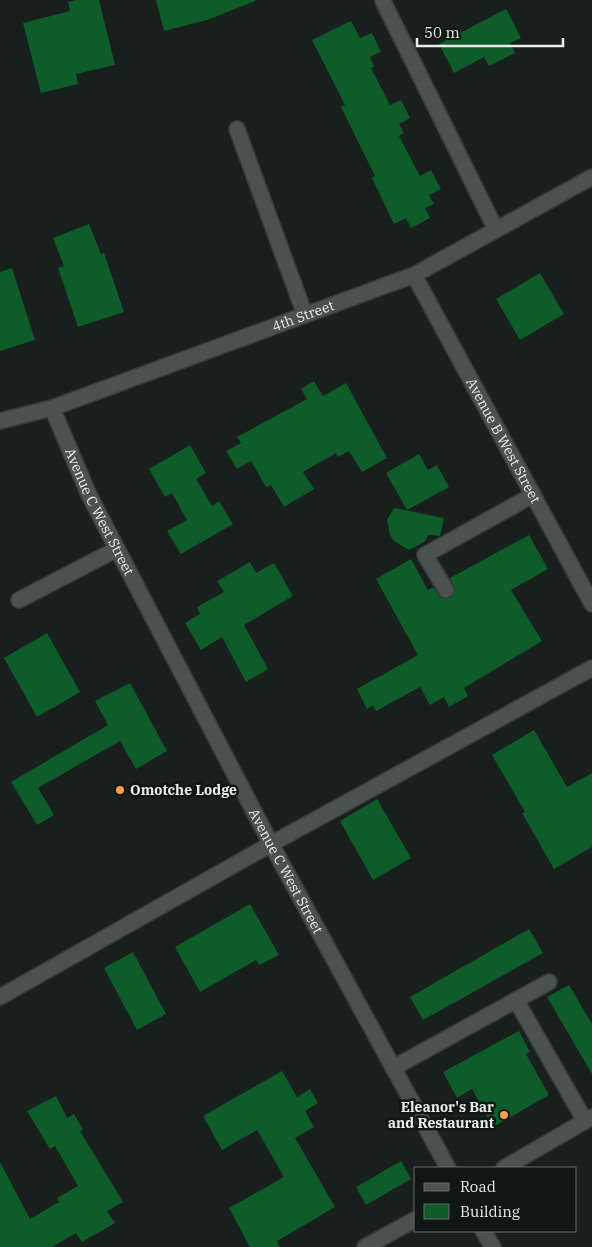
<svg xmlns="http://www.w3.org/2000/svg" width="592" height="1247" font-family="'IBM Plex Serif',serif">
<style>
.building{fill:#0e5c2a}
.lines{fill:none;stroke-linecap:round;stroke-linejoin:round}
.minor-casing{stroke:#363b39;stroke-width:18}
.minor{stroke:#4a514f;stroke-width:15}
.poi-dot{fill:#f5a345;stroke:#0f1613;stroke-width:2}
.labels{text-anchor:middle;stroke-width:5;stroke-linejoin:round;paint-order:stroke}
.street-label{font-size:14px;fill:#e8edeb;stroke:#0f1613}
.poi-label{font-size:14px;font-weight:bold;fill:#e8edeb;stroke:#0f1613;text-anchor:start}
</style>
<rect width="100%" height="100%" fill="#181f1c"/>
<g class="building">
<polygon points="76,0 99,0 115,65 76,74 78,84 41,93 23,23 70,11 68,2"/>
<polygon points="156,0 255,0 255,1 207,20 164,31"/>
<polygon points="506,9 521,38 510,43 515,53 489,66 484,57 454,73 439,44"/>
<polygon points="351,21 360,38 372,33 381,52 370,57 374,67 371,68 390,105 401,100 410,118 399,124 404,133 399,136 420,176 431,170 441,189 429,195 434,204 425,208 430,218 411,228 406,218 394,224 372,178 375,176 341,107 345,105 312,40"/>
<polygon points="89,224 101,254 104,253 124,312 78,327 58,268 64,266 53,238"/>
<polygon points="12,268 35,340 0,351 0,272"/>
<polygon points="540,273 564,314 520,340 496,299"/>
<polygon points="314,381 323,396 346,383 387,458 362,472 349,451 338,457 336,453 303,472 314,489 284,507 271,485 266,487 251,461 237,469 226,451 241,443 237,437 307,399 301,389"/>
<polygon points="190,445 206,473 196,479 212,506 219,501 233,524 181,554 167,531 187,520 172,493 165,497 149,469"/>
<polygon points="419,454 428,470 437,465 449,487 407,510 386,473"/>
<polygon points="394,508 444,518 440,536 429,535 424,542 409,550 394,541 390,535 387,520"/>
<polygon points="529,535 548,569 511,590 542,641 464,688 468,696 449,707 444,697 430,705 420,687 376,711 373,705 367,709 357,689 418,655 376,579 411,559 428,590 433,587 441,598 450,598 455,589 450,578"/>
<polygon points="250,562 256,573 274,563 293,596 244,625 268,669 246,682 222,637 201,650 185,623 200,614 197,607 224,592 217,581"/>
<polygon points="47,633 80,692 37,717 4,658"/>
<polygon points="130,683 167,751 136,769 120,741 38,788 54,815 37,825 11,782 108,725 95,701"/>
<polygon points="534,730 567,787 592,773 592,847 554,869 522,813 525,812 492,755"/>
<polygon points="377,799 411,858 373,880 340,821"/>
<polygon points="250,904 279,955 259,965 256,960 200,992 175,947"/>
<polygon points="529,929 543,953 423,1020 410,997"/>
<polygon points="133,952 166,1014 137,1030 104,968"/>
<polygon points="569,985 592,1024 592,1074 547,997"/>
<polygon points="519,1031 530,1052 526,1054 549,1095 493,1127 472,1089 457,1098 443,1072"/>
<polygon points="282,1071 297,1097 310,1089 318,1103 305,1111 314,1127 295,1138 335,1207 277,1241 280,1247 250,1247 229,1208 284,1177 257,1130 222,1150 203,1116"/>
<polygon points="56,1096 67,1118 74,1114 83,1130 80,1131 123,1202 107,1211 115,1223 82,1242 76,1233 52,1247 0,1247 0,1162 30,1219 59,1202 57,1198 78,1186 55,1146 50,1149 27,1111"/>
<polygon points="401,1161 411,1179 366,1205 356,1187"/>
</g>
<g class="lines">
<defs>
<g id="minor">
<polyline points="383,1 496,230"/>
<polyline points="237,129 305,315"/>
<path id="s1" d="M414,275L592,604"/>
<path id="s2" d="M52,408L89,495L271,844L448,1168"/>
<path id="s3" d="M0,421L52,408L414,275L592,177"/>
<polyline points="446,590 425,555 533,495"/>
<polyline points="19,600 117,549"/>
<polyline points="0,997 271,844 592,668"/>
<polyline points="516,1000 585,1121"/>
<polyline points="393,1068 549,982"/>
<polyline points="504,1168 592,1117"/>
<polyline points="483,1231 493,1247"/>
<polyline points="365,1247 416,1219"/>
</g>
</defs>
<use href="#minor" class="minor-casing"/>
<use href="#minor" class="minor"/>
</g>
<g class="poi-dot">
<circle cx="120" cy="790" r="5"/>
<circle cx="504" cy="1115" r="5"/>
</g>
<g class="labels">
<g class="street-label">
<text dy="5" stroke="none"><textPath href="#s3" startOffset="321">4th Street</textPath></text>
<text dy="5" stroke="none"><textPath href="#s1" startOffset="188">Avenue B West Street</textPath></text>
<text dy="5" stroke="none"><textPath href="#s2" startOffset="114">Avenue C West Street</textPath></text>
<text dy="5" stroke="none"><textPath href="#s2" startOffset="519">Avenue C West Street</textPath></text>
</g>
<g class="poi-label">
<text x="130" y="795">Omotche Lodge</text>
<text x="494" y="1112" text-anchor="end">Eleanor's Bar<tspan x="494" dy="16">and Restaurant</tspan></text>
</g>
</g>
<rect x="414" y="1167" width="162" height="65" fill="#0f1613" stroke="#666c69"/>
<rect x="424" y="1183" width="25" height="8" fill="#4a514f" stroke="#666c69"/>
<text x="460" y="1192" font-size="15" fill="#e8edeb">Road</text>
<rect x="424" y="1204" width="25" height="15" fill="#0e5c2a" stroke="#666c69"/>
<text x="460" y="1217" font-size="15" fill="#e8edeb">Building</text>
<path d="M417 38v8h146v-8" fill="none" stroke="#e8edeb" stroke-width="2.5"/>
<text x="424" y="38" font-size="15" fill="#e8edeb" stroke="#0f1613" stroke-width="4" paint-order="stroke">50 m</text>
</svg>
